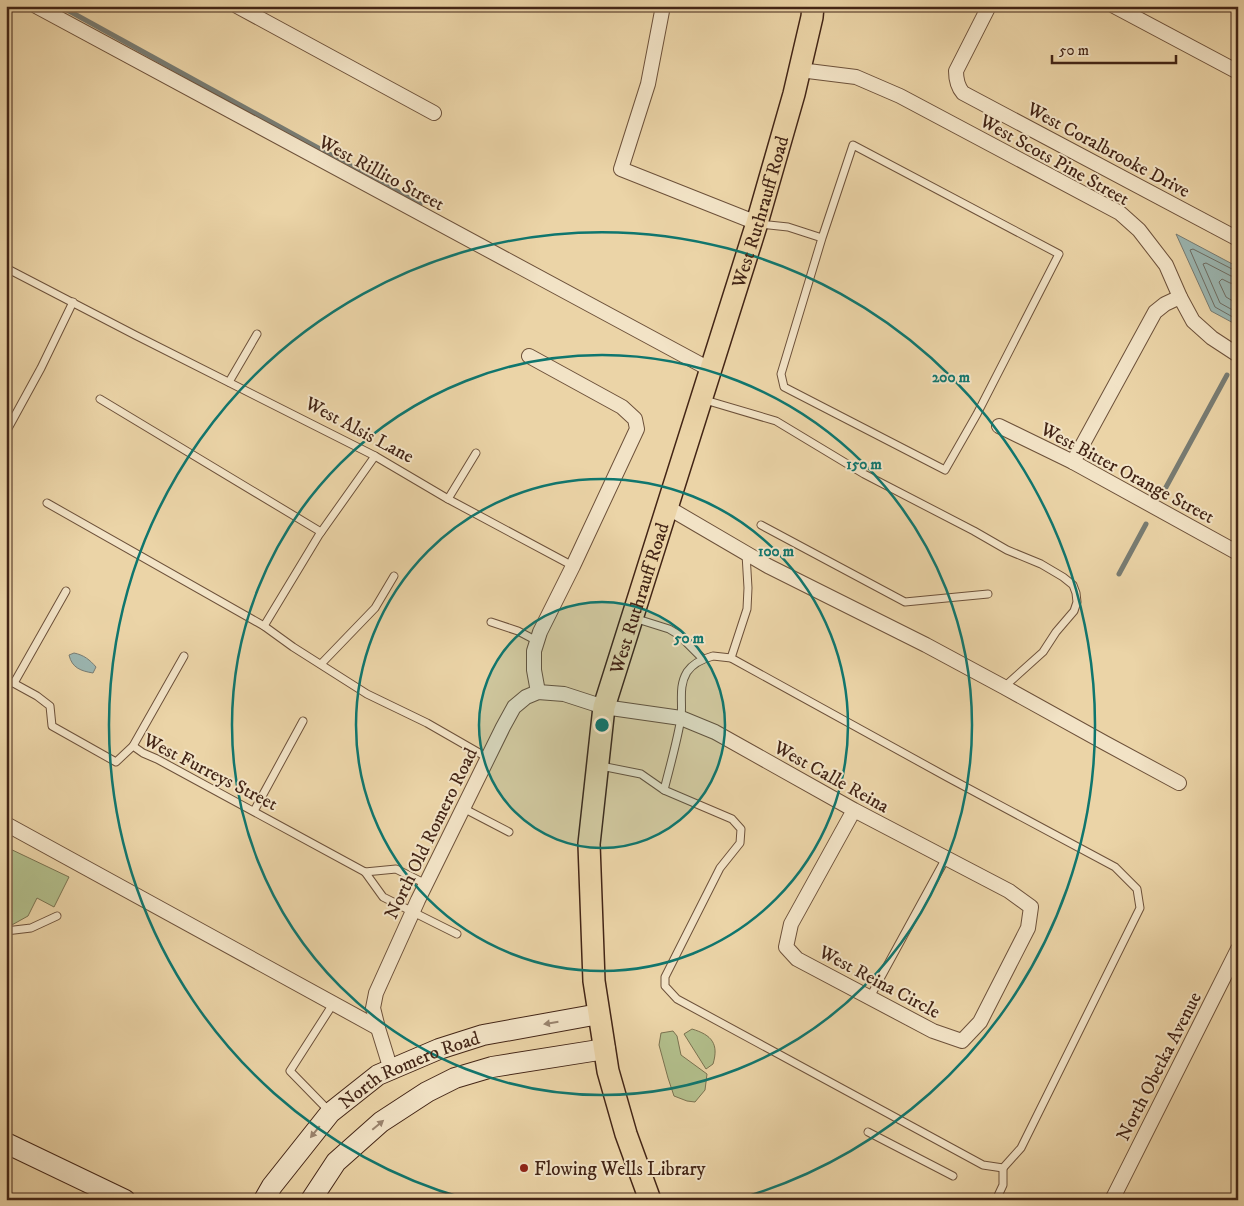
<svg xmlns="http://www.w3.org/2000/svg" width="1244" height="1206" font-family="'IM FELL DW Pica',serif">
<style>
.green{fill:#b2be8b;stroke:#7a7250}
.water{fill:#9bb6b1;stroke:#787c73}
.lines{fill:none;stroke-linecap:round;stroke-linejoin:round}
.shore{stroke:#6f6e64;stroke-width:1}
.stream{stroke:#787c73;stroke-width:5}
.lane-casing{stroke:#6d513a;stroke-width:9}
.street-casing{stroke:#6d513a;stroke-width:16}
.secondary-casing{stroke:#432516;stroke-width:22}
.primary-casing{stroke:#432516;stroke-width:24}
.lane{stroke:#f2e3c6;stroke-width:7}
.street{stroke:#f2e3c6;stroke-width:14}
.secondary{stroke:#f2e3c6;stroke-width:20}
.primary{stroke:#ebd4a7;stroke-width:21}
.oneway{fill:#9a846e}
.ring{fill:none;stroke:#0f766e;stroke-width:2.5}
.poi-dot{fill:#8f2418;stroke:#f2e3c6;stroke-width:2}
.labels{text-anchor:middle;stroke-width:4;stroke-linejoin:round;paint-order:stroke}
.street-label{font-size:19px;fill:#432516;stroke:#f2e3c6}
.poi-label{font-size:19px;fill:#432516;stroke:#f2e3c6;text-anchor:start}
.centre{fill:#0f766e;stroke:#f2e3c6;stroke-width:2.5}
.ring-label{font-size:15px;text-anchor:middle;font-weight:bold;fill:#0f766e;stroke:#f2e3c6;stroke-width:4;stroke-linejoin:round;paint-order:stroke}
</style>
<rect width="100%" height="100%" fill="#ebd4a7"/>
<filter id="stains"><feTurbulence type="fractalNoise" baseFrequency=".004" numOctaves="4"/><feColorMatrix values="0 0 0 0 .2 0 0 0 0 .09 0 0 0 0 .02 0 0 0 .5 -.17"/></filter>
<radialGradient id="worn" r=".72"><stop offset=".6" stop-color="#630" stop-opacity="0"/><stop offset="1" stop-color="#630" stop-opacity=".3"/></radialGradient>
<g class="green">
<polygon points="6,847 69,877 54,907 37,898 28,916 10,926 6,924"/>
<path d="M692,1029C712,1035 719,1044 713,1064L706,1069L684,1034Z"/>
<polygon points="673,1031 677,1036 681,1055 707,1074 705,1090 695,1102 687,1101 674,1096 668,1078 659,1045 661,1033"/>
</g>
<g class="water">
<polygon points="1176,234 1238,267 1237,325 1211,311"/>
<path d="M74,653C84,655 90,660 96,667L93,673C81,671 72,668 69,655Z"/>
</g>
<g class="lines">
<g class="shore">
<polyline points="1238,271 1234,270 1193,249 1190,250 1215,307 1238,320"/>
<polyline points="1238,277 1231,276 1206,263 1203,264 1220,303 1238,313"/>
<polyline points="1238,284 1230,283 1222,279 1219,282 1226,297 1238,304"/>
</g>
<g class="stream">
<polyline points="60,6 420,204"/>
<polyline points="1165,489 1227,375"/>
<polyline points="1119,574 1146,524"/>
</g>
<defs>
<g id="lane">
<polyline points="760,224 788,227 822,238 853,145 1059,254 977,414 945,470 784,387 781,374 822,238"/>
<polyline points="6,268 135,335 375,456 448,499 573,566"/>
<polyline points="229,382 257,334"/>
<polyline points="100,399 321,532"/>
<polyline points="705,400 776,421 864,474 974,531 1007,550 1041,564 1063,577 1073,585 1076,593 1077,602 1074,611 1056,632 1043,652 1004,687"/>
<polyline points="6,432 41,368 73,302"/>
<polyline points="448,499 476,453"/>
<polyline points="47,503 264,626 293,647 367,694 427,723 488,758"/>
<polyline points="761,525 905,602 988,594"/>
<polyline points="634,618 669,629 679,635 703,659"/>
<polyline points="491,622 518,631 537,641"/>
<polyline points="264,626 319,535 375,456"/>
<path d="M713,656L731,658L947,777L1115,867L1137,889L1140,908L1021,1148L1003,1168L983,1165L677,999L665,986V977L720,868L740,843L741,829L732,819L664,790C670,766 677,742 681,718C683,702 678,687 687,672C693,663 702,659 713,656Z"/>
<polyline points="731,658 747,609 748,588 746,554"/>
<polyline points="321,664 375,608 394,576"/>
<polyline points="6,679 37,696 50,706 52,726 116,762 133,746 143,753 157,759 365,872 396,869 426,884"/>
<polyline points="14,683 66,591"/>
<polyline points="133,746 184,656"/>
<polyline points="601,766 641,774 664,790"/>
<polyline points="463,808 509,832"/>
<polyline points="254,811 303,721"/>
<polyline points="365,872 383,897 457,934"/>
<polyline points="6,931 31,928 57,916"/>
<polyline points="870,997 946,858"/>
<polyline points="330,1112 290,1071 333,1004"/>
<polyline points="868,1132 953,1176"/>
<polyline points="996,1200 1003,1185 1003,1168"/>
</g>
<g id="street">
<polyline points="36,6 711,370"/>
<polyline points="237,6 434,113"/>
<polyline points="663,6 648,84 621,169 757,223"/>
<path d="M989,6L956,71C956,79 957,86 963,93L1238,239"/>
<polyline points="1114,6 1238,72"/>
<polyline points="800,70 856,77 900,96 1120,213 1139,230 1166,265 1180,297 1193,321 1212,338 1238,355"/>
<polyline points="529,356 622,407 635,419 637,429 573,566 540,632 534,651 534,670 538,692"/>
<polyline points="999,426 1073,462 1238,553"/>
<polyline points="1073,462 1155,312 1165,304 1180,297"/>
<polyline points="667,507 768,566 926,645 1004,687 1105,743 1179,783"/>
<polyline points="6,824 378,1028"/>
<polyline points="391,1070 378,1028 373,1008 376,993 418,900 503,727 514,707 526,697 538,692 564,694 604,707 681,718 715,732 854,810 1009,891 1031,907 1028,928 980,1022 962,1041 933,1031 797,959 786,947 791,924 854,810"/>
<polyline points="1112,1200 1238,949"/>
</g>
<g id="secondary">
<polyline points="6,1143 125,1200"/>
<path id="s1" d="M264,1200L272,1186L330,1113L378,1075L439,1049L483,1035L599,1014"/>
<polyline points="311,1200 336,1162 381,1122 427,1092 455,1078 492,1067 605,1049"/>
</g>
<g id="primary">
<path id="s2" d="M650,1200L626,1134L608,1071L594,981L589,844L604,707L757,223L794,94L812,17L813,6"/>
</g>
</defs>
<use href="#lane" class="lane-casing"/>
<use href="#street" class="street-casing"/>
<use href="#secondary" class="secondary-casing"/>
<use href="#primary" class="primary-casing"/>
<use href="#lane" class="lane"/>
<use href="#street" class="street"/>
<use href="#secondary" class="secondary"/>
<use href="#primary" class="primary"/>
</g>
<defs><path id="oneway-solid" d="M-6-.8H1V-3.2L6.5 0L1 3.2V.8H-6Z" transform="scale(1.25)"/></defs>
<g class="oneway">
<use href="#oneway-solid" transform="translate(551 1023) rotate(171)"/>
<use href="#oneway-solid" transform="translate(378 1125) rotate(-40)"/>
<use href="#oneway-solid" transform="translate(315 1132) rotate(129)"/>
</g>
<circle cx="602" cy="725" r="123" fill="#0f766e" fill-opacity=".12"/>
<g class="ring">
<circle cx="602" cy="725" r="123"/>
<circle cx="602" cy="725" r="246"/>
<circle cx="602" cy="725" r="370"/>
<path d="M466 1199A493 493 0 1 1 738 1199"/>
</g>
<circle class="poi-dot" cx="524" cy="1168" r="5"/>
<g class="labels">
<g class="street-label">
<text transform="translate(1109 149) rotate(28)" y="7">West Coralbrooke Drive</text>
<text transform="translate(1055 159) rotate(29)" y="7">West Scots Pine Street</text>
<text transform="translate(382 172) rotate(28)" y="7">West Rillito Street</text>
<text dy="7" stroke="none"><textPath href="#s2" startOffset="1021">West Ruthrauff Road</textPath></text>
<text transform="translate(360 429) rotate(28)" y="7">West Alsis Lane</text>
<text transform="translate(1128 472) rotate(28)" y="7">West Bitter Orange Street</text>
<text dy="7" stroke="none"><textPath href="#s2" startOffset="616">West Ruthrauff Road</textPath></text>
<text transform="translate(211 771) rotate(27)" y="7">West Furreys Street</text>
<text transform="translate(832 776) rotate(29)" y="7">West Calle Reina</text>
<text transform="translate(430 833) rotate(-64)" y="7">North Old Romero Road</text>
<text transform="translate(880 981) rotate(28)" y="7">West Reina Circle</text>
<text transform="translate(1158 1066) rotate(-63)" y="7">North Obetka Avenue</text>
<text dy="7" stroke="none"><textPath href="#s1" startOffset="201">North Romero Road</textPath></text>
</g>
<g class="poi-label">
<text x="534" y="1175">Flowing Wells Library</text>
</g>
</g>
<circle cx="602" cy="725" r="8" class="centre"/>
<g class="ring-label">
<text x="951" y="382">200 m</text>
<text x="864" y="469">150 m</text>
<text x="776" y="556">100 m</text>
<text x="689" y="643">50 m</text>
</g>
<rect width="1244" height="1206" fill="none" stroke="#ebd4a7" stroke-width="25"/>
<rect x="8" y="8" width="1229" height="1191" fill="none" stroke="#432516" stroke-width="2.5"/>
<rect x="12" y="12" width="1219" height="1181" fill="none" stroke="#432516"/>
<path d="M1052 55v8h124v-8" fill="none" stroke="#432516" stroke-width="2.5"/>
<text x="1059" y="55" font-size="15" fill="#432516" stroke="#f2e3c6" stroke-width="4" paint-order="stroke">50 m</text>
<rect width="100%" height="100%" filter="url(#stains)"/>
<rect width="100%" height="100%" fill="url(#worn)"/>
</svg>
